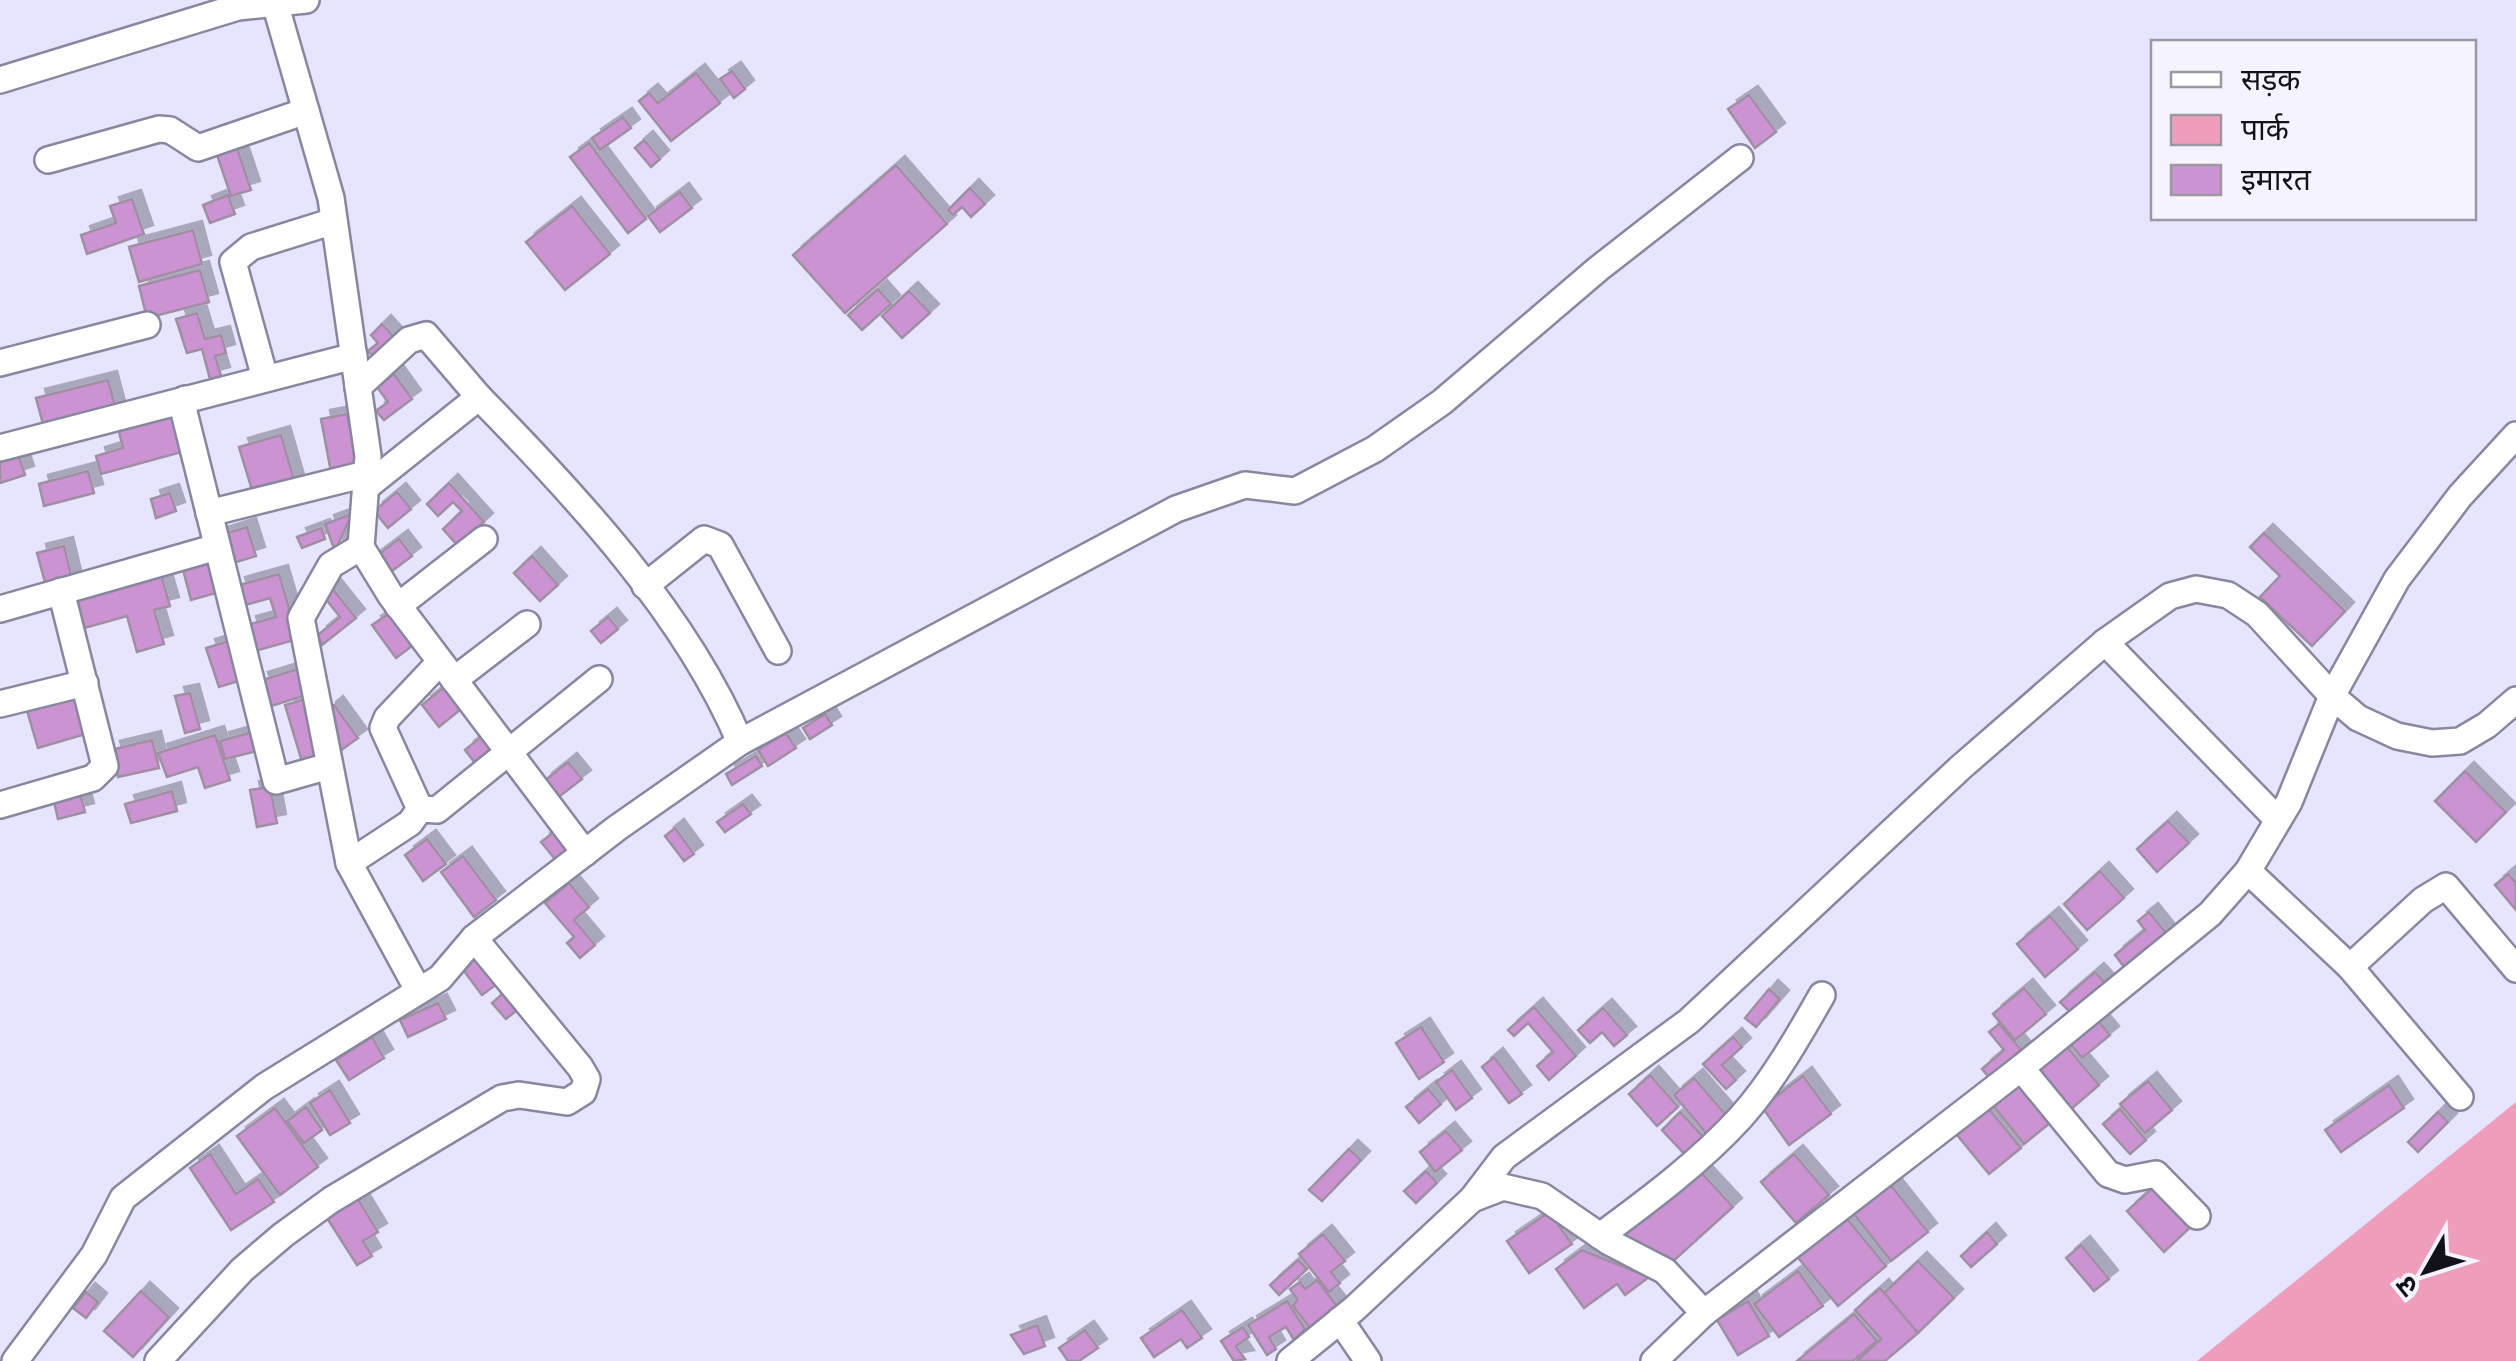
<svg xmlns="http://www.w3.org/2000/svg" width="2516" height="1361" font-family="'Nunito Sans','Noto Sans Devanagari',sans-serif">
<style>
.green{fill:#ee9dbb}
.building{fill:#cc93d3;stroke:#a08ea2;stroke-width:2.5;filter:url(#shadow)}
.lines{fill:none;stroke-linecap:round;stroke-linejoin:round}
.street-casing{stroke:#89879f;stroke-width:30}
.street{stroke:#fff;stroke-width:25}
</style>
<defs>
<filter id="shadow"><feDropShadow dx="9" dy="-9" stdDeviation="0" flood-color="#0004"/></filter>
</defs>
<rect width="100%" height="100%" fill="#e6e4ff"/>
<polygon class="green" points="2516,1102 2516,1361 2197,1361"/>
<g class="building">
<polygon points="732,71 745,89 734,98 720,79"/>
<polygon points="696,73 720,103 671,141 639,101 649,93 658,103"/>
<polygon points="1749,95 1776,132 1755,148 1728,109"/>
<polygon points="623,117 631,128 600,150 592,138"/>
<polygon points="644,140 660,159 651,167 635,148"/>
<polygon points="589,143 646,219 628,233 570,157"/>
<polygon points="236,145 251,190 231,196 216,152"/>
<polygon points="896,165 947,224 845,313 793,255"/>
<polygon points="970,188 985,204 971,217 962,207 953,215 948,210"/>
<polygon points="680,192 692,208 660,232 648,216"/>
<polygon points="228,195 235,214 210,223 203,205"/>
<polygon points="132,199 144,234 87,254 81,235 116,223 110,206"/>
<polygon points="572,206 610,254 565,290 526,242"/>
<polygon points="193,230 202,264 139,282 129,247"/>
<polygon points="200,270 209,302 147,318 139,286"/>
<polygon points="878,289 891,304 862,330 848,315"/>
<polygon points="909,291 930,313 902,338 882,316"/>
<polygon points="197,313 205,339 221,335 226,353 215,356 221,376 210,379 202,349 187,353 176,319"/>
<polygon points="382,324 401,345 380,364 368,351 378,343 371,335"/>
<polygon points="394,374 412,399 384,420 376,411 388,402 377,387"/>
<polygon points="108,380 116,410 44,428 36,398"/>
<polygon points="170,410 182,452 101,474 96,456 123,448 117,424"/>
<polygon points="347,414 357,467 331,472 321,419"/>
<polygon points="281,435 296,487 255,500 239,447"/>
<polygon points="18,454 25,475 0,483 0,460"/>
<polygon points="88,471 94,493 44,506 39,484"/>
<polygon points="449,483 484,522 458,546 443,529 462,511 453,502 438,516 427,504"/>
<polygon points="397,492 411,509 388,528 374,511"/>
<polygon points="170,493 176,511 156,518 151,499"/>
<polygon points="352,514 335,551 325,524"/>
<polygon points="247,527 256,556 227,565 218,536"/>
<polygon points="321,528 325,539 302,548 297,537"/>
<polygon points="2264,533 2345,611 2312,646 2260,597 2280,576 2250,547"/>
<polygon points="399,539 412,556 384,577 371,560"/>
<polygon points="64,546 72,579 46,586 37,553"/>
<polygon points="532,556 558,585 540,601 514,573"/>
<polygon points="211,559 220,592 191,600 182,566"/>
<polygon points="279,574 298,639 255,651 247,625 276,617 270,598 242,606 236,586"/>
<polygon points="161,575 170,606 154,610 164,644 137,652 127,616 81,629 73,600"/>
<polygon points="327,582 356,618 322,645 318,635 340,617 318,589"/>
<polygon points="397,608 420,640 396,658 372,625"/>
<polygon points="608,617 618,629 601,643 591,631"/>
<polygon points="232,640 245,679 219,687 206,648"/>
<polygon points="301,668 310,694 268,707 259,681"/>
<polygon points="449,683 466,705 439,727 422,705"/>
<polygon points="83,690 96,731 38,748 26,707"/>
<polygon points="190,693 200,729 185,733 175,696"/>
<polygon points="305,699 323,760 303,765 285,705"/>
<polygon points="334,705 358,738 333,756 327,711"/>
<polygon points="825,714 832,725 810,739 803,728"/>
<polygon points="260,730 265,749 225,759 220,741"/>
<polygon points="487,732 501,749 478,767 465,750"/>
<polygon points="786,733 796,748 768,766 758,750"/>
<polygon points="215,735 230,780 205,788 198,767 167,777 158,753"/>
<polygon points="152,740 159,768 118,777 111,750"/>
<polygon points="756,756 762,766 732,785 726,774"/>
<polygon points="568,762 582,779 556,799 543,782"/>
<polygon points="2465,771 2506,812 2476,842 2435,801"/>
<polygon points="78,786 85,812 58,819 52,793"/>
<polygon points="270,787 277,823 257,827 250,790"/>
<polygon points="172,791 177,811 131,823 125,804"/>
<polygon points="743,804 751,814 725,832 717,822"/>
<polygon points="2168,821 2189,843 2157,872 2137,849"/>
<polygon points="675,828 694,854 684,861 665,836"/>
<polygon points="554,832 568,849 555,859 541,842"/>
<polygon points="427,839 446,864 423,881 405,855"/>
<polygon points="463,856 496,900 474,917 441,872"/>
<polygon points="2100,871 2124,898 2087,930 2064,904"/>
<polygon points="2508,874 2516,883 2516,910 2495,885"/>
<polygon points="569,883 589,907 574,920 595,945 580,958 567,943 574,937 545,903"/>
<polygon points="2149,912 2166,933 2124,967 2115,955 2145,930 2138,921"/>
<polygon points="2050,916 2078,949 2045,977 2017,944"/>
<polygon points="478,955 498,983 482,995 461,967"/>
<polygon points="2095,972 2106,984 2072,1014 2060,1002"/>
<polygon points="2024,988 2046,1014 2015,1040 1993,1014"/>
<polygon points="508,989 522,1006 506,1019 492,1003"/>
<polygon points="1769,989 1780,999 1756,1027 1745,1018"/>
<polygon points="438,1003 446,1019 408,1037 400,1020"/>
<polygon points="1534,1007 1576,1056 1549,1080 1537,1066 1553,1052 1528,1023 1514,1036 1508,1030"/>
<polygon points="1603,1008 1627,1035 1614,1046 1602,1032 1590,1043 1578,1030"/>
<polygon points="2095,1017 2110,1035 2082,1058 2067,1040"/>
<polygon points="1999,1024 2023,1052 1991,1080 1982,1069 2004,1050 1989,1032"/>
<polygon points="1421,1027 1444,1062 1419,1079 1396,1043"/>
<polygon points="372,1037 384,1058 349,1080 336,1060"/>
<polygon points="1733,1037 1742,1047 1722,1065 1736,1080 1726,1089 1703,1064"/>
<polygon points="2061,1040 2099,1085 2070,1110 2031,1065"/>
<polygon points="1494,1057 1522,1094 1509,1103 1482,1067"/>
<polygon points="1452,1070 1472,1098 1456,1110 1436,1082"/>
<polygon points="1650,1075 1678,1107 1657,1126 1629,1094"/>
<polygon points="1803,1076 1831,1114 1789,1145 1762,1107"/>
<polygon points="1694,1078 1732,1122 1712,1140 1674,1095"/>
<polygon points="2022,1078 2055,1119 2024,1144 1991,1103"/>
<polygon points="2148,1081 2172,1110 2145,1133 2120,1104"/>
<polygon points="2389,1085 2404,1108 2341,1152 2325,1130"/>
<polygon points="1428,1089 1441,1104 1419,1123 1406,1107"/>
<polygon points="330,1090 350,1123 330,1135 310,1103"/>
<polygon points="306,1107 322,1130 304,1143 287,1121"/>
<polygon points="275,1108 318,1167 280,1195 237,1136"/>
<polygon points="1989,1109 2021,1148 1989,1174 1957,1135"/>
<polygon points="2120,1109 2146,1140 2130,1154 2103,1124"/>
<polygon points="1680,1112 1709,1143 1690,1160 1662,1130"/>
<polygon points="2438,1112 2448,1122 2418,1152 2408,1142"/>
<polygon points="1446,1131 1462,1150 1435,1172 1420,1152"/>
<polygon points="1349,1149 1361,1160 1322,1201 1309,1190"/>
<polygon points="210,1154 236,1194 258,1179 274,1202 231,1230 190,1168"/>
<polygon points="1794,1154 1829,1195 1796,1223 1761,1182"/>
<polygon points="1695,1166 1733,1207 1670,1264 1620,1233"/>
<polygon points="1426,1171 1437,1183 1416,1203 1404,1191"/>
<polygon points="1886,1179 1928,1232 1891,1261 1849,1208"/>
<polygon points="2160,1181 2197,1221 2164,1252 2127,1211"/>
<polygon points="356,1196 378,1232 363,1241 372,1256 357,1265 325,1215"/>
<polygon points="1549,1212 1572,1244 1529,1273 1507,1241"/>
<polygon points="1843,1214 1886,1266 1838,1306 1795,1254"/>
<polygon points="1987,1232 1997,1244 1971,1267 1961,1256"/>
<polygon points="1323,1234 1345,1261 1331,1272 1340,1283 1329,1292 1299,1254"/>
<polygon points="2081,1245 2109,1279 2094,1291 2066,1258"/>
<polygon points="1582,1250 1649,1277 1625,1295 1617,1284 1584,1308 1556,1269"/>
<polygon points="1298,1260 1307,1269 1279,1295 1270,1285"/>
<polygon points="1918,1261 1954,1298 1918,1333 1882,1295"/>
<polygon points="1798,1271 1823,1306 1779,1337 1754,1304"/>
<polygon points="1317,1280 1341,1311 1313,1332 1293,1306 1297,1299 1290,1289 1300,1282 1305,1289"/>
<polygon points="1880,1288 1918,1333 1885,1361 1857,1361 1881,1339 1855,1310"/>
<polygon points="141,1291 169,1317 133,1357 104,1331"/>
<polygon points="86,1292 98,1302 86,1318 73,1308"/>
<polygon points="1287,1301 1305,1329 1294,1340 1286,1327 1269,1337 1276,1349 1267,1355 1248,1325"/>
<polygon points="1748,1301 1769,1336 1738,1355 1717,1320"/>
<polygon points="1182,1310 1202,1338 1187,1348 1181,1339 1154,1357 1141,1338"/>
<polygon points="1854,1314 1877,1341 1853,1361 1797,1361"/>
<polygon points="1037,1325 1045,1346 1024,1354 1011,1335"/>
<polygon points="1243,1327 1249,1337 1236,1346 1245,1359 1234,1361 1221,1341"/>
<polygon points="1085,1330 1098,1348 1079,1361 1068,1361 1059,1348"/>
</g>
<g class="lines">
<defs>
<g id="street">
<polyline points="275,3 331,198 368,456 361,547 391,596 585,853"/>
<polyline points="0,80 238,7 306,0"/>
<polyline points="48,160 159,129 170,130 198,148 306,111"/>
<polyline points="0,363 147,325"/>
<polyline points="265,378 233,262 251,247 334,221"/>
<polyline points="358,387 409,340 426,335 479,397"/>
<polyline points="185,399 184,412 276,781 329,766"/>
<polyline points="0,448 354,356"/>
<path d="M365,488L479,397C576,496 686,614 740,742"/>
<polyline points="209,513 366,474"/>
<polyline points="361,547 331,565 301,618 349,863 417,988"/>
<polyline points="645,586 704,539 720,545 778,651"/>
<polyline points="398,606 484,539"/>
<polyline points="0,609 217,547"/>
<polyline points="2105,642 2278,820"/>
<polyline points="454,680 527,624"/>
<polyline points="0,704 85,683"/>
<polyline points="0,805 93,778 105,766 61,591"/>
<polyline points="420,809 437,810 599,679"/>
<polyline points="349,863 410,823 420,809 383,728 387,718 440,662"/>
<polyline points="2248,871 2350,967 2460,1097"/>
<polyline points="2350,967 2423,900 2446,886 2516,969"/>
<polyline points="2021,1068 2108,1174 2125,1180 2156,1174 2197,1216"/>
<polyline points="1472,1199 1504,1157 1689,1021 1960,768 2105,642 2170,596 2196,589 2228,595 2257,614 2332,696 2358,718 2397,736 2432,743 2460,741 2487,725 2516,700"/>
<path d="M1600,1236C1649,1200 1700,1162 1741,1117C1773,1081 1798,1037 1822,995"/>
<polyline points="1340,1320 1368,1361"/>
<polyline points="15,1361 94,1255 123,1198 264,1087 440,978 474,938 617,828 740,742 1176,509 1245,485 1295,491 1375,449 1442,402 1598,269 1740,158"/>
<polyline points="158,1361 242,1270 283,1235 331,1200 502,1098 519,1095 567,1102 583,1092 587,1079 580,1067 474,938"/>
<polyline points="1290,1361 1354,1309 1472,1199 1503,1187 1542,1196 1609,1242 1665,1271 1704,1313"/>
<polyline points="1654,1361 1704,1313 2021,1068 2210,914 2248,871 2289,802 2332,696 2397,579 2460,496 2516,435"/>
</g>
</defs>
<use href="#street" class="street-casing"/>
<use href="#street" class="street"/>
</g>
<rect x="2151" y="40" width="325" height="180" fill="#f4f3fe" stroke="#9a99a3" stroke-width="2.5"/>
<rect x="2171" y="72" width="50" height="15" fill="#ffffff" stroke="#9a99a3" stroke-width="2.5"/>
<text x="2241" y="90" font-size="30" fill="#13121b">सड़क</text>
<rect x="2171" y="115" width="50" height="30" fill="#ee9dbb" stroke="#9a99a3" stroke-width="2.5"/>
<text x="2241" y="140" font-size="30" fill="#13121b">पार्क</text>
<rect x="2171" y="165" width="50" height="30" fill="#cc93d3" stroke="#9a99a3" stroke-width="2.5"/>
<text x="2241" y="190" font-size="30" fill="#13121b">इमारत</text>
<g transform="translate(2426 1271) rotate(231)" stroke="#f4f3fe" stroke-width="8" paint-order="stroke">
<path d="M0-8L18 38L0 25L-18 38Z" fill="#13121b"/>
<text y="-15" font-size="28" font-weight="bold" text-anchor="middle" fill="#13121b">उ</text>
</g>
</svg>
